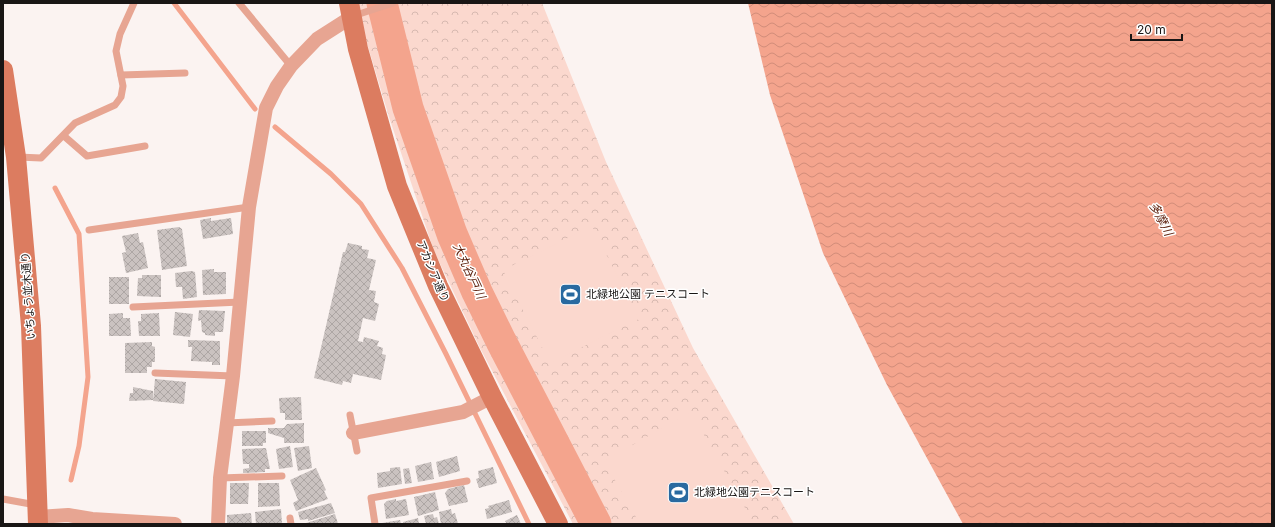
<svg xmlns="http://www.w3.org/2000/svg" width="1275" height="527" font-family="Inter,'Noto Sans JP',sans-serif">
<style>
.park{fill:url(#park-crowns)}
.pitch{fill:#fbd8ce}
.water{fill:url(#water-waves)}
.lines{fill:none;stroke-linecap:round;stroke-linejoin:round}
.stream{stroke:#f4a48d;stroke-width:5}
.river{stroke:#f4a48d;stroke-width:31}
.building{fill:url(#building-cross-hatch)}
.lane{stroke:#e7a592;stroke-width:7}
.street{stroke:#e7a592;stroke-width:14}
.secondary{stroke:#dc7c60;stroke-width:20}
.labels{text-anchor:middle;stroke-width:3;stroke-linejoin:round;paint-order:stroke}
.street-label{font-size:11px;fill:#191615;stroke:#fff}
.poi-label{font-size:11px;fill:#191615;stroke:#fff;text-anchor:start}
.water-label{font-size:12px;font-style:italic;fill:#602411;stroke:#fff}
</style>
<defs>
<pattern id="park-crowns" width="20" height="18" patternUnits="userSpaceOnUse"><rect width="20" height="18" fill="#fbd8ce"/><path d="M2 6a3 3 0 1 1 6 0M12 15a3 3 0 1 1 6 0" fill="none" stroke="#d7b9b0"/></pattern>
<pattern id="water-waves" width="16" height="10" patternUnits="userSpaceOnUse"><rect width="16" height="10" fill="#f4a48d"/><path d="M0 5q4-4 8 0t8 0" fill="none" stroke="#d18c79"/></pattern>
<pattern id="building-cross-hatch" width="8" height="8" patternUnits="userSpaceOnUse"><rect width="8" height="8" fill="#cac2c0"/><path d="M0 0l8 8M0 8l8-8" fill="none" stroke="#ada6a4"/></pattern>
</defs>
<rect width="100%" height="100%" fill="#fbf3f1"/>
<polygon class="park" points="355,3 542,3 606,162 693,348 794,524 573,524 480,348 434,251 389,117"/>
<g class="pitch">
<polygon points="592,226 639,319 550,363 503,270"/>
<polygon points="691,412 754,524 640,524 604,461"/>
</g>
<polygon class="water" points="748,3 1272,3 1272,524 963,524 887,385 823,253 770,95"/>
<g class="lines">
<g class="stream">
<polyline points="174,3 255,109"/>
<polyline points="275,127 331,174 361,204 402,268 446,354 529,524"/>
<polyline points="55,188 79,234 88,377 79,446 71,480"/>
</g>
<polyline class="river" points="382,3 408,108 452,234 477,292 501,341 596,524"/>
</g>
<g class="building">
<polygon points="211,218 211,221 231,218 233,234 203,239 200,220"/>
<polygon points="179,227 182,229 187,266 162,270 157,230"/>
<polygon points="138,233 140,243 143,242 148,268 126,273 122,253 126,252 122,236"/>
<polygon points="348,243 362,246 362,249 369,250 367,258 376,260 369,290 376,291 374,302 379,304 375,321 363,318 358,341 363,342 364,337 379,341 377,346 383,348 382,354 386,355 381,380 353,374 351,383 343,381 342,385 314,378 343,252 345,252"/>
<polygon points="214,269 214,272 226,272 226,294 203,295 202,270"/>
<polygon points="191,271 195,272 197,297 183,299 182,287 176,287 175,273"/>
<polygon points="142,275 161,275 161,297 137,296 138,278 142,278"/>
<rect x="109" y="277" width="20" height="27"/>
<polygon points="199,310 225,311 223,332 215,332 215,336 205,335 205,333 202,332 201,320 198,321"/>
<polygon points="175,312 193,314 190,337 173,335"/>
<polygon points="123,313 123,318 130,318 131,336 109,336 109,314"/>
<polygon points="159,313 160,336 139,336 138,321 141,321 141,314"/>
<polygon points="188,340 220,341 220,365 212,365 212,362 191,361 192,347 188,347"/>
<polygon points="152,342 152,346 155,347 155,362 152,362 152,367 147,367 147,373 125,373 125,343"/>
<polygon points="155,379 186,382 184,404 153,401"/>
<polygon points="133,387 153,391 153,400 129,401 130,393 133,393"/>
<polygon points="301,397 302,420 285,420 285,413 280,413 279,398"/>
<polygon points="304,423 304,443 284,443 284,438 268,433 268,428 284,428 287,424"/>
<polygon points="242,431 266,431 266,443 263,443 263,446 242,446"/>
<polygon points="290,446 293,467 279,469 276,449"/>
<polygon points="309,446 312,468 298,471 294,448"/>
<polygon points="266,448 270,469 265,469 265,472 243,473 243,469 249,468 249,464 243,464 242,449"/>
<polygon points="457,456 460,471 439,477 436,462"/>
<polygon points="431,462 434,479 418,482 415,466"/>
<polygon points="400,467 402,484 378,488 377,473 390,471 390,468"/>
<polygon points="493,467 497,483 479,488 476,479 479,478 478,471"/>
<polygon points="316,468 326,490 324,491 328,499 296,511 293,503 298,500 290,480"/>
<polygon points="409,468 412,483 405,484 403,469"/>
<polygon points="230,483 249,483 248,504 230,504"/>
<polygon points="258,483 279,483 280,506 258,507"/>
<polygon points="464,485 468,502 449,506 445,493 448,489"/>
<polygon points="435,492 439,510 418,516 414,497"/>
<polygon points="396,499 396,501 406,499 409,515 386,519 384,504 387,501"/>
<polygon points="509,500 512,512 487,519 485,509 489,508 488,506"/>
<polygon points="331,503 335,513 308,521 308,519 300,520 298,512"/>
<polygon points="281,509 282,524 256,524 255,512"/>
<polygon points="451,509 452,514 455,513 458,524 441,524 439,512"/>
<polygon points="251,513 252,524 227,524 227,515"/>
<polygon points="335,514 338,524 303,524"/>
<polygon points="433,514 434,518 437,517 439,524 426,524 424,516"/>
<polygon points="517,515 521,524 507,524 505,521"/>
<polygon points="418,518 419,524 403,524 403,522"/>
<polygon points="400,520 401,524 382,524 382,523"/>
</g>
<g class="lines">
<g class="lane">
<polyline points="239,3 291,66"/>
<polyline points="353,16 393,3"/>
<polyline points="121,75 185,73"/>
<polyline points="64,136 87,156 145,146"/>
<polyline points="18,157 41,158 75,123 115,105 121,97 123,86 116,51 120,34 134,3"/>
<polyline points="89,230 249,207"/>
<polyline points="133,307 240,302"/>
<polyline points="155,373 233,376"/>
<polyline points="350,415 357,451"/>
<polyline points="226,423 272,421"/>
<polyline points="220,478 282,476"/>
<polyline points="3,499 36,505"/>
<polyline points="290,518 291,524"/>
<polyline points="375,524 371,498 467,481"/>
</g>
<g class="street">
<polyline points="353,433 463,412 492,397"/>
<polyline points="38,517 68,515 92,519 175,524"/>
<polyline points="218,524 220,478 233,376 249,207 266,108 277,86 291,66 317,39 353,16"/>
</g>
<g class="secondary">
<polyline points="349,3 358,49 397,186 438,286 492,397 558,524"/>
<polyline points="3,70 16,157 31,326 38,524"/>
</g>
</g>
<defs>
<symbol id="stadium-square" viewBox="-11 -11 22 22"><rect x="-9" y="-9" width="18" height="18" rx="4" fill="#296aa0" stroke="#fff"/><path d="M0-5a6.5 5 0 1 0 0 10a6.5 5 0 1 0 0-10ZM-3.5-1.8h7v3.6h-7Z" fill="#fff"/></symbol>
</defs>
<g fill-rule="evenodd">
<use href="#stadium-square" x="558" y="282" width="25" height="25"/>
<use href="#stadium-square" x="666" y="480" width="25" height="25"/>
</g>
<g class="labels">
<g class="street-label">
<text transform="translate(433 271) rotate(67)" y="4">アカシア通り</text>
<text transform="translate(28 296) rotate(-94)" y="4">いちょう並木通り</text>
</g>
<g class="poi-label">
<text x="586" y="298">北緑地公園 テニスコート</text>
<text x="694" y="496">北緑地公園テニスコート</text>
</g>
<g class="water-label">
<text transform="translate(1161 219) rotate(62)" y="4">多摩川</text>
<text transform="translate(469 271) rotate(65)" y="4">大丸谷戸川</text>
</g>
</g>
<rect width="1275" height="527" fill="none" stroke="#191615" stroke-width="8"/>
<path d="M1131 34v6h51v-6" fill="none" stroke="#191615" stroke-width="2"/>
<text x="1137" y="34" font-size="12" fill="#191615" stroke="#ffffff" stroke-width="3" paint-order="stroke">20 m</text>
</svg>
